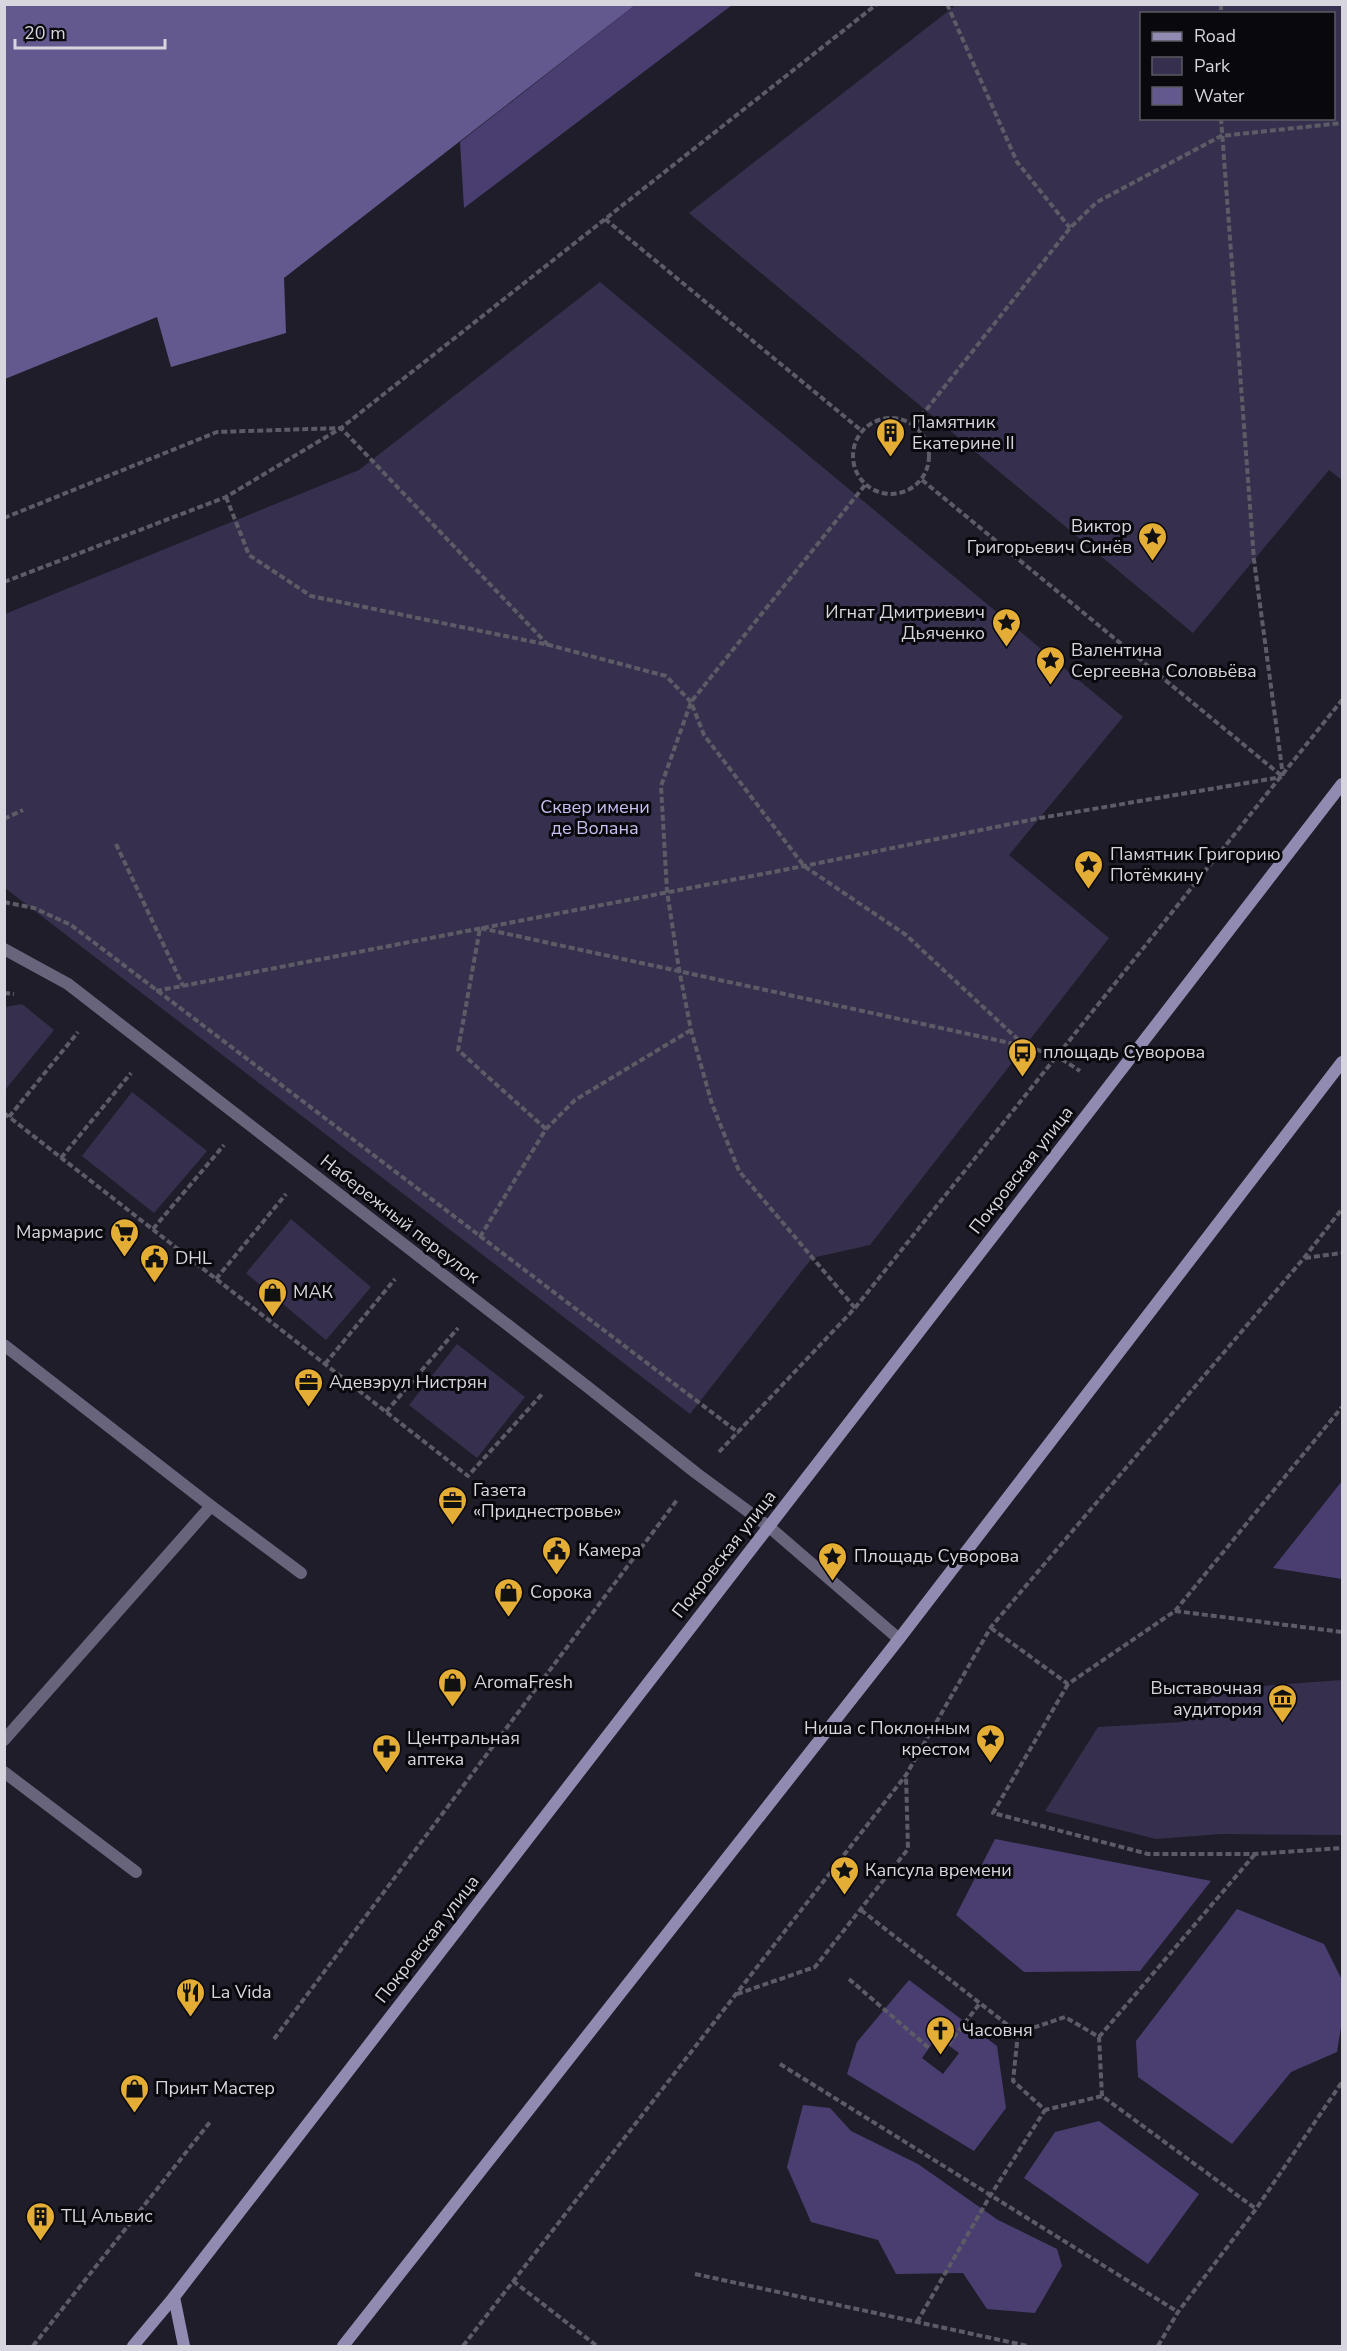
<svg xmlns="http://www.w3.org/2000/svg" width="1347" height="2351" font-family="'Nunito Sans',sans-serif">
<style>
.green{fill:#36304e;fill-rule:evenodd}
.forest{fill:#4a3e71;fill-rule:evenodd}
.water{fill:#64598f}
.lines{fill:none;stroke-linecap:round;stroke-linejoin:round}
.path{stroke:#5d5b66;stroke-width:4;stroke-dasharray:6 3;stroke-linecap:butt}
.lane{stroke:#68647c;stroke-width:12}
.street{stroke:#68647c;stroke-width:12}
.secondary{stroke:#918bb1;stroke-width:12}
.labels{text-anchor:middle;stroke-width:6;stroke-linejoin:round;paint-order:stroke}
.poi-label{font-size:18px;fill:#d7d6de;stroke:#09080d;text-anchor:start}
.park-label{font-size:18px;fill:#c9c1f2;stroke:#09080d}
.street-label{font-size:18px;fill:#d7d6de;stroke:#09080d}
</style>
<rect width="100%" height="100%" fill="#1f1d29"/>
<g class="green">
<path d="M956,5H1342V480L1329,470L1193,633L689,213ZM1142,14H1334V118H1142Z"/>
<polygon points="600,282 1123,717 1009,855 1109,938 870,1245 812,1258 690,1414 5,888 5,614 359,470"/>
<polygon points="22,1004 54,1030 5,1090 5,1007"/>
<polygon points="132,1092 207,1151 154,1213 82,1156"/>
<polygon points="291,1219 371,1287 326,1340 246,1273"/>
<polygon points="457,1344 525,1397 477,1458 409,1405"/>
<polygon points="1342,1680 1342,1835 1221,1834 1156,1839 1045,1811 1098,1727 1182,1722 1221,1689"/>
</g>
<g class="forest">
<polygon points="635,5 732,5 464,208 460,142"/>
<polygon points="1342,1481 1342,1579 1273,1568"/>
<polygon points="995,1839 1211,1881 1140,1971 1024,1972 956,1915"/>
<polygon points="1237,1909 1324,1944 1342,1980 1342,2021 1337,2052 1291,2072 1232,2144 1138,2077 1136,2041"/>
<path d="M909,1980L997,2046L1006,2108L974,2151L847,2074L857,2042ZM937,2037L959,2053L943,2074L922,2058Z"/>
<polygon points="803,2105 830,2108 851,2131 918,2164 998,2220 1057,2249 1062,2266 1035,2313 987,2309 963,2273 896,2274 878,2240 811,2222 787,2167"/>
<polygon points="1099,2121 1199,2194 1148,2264 1024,2178 1055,2132"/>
</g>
<polygon class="water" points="5,4 635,4 635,5 284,278 286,333 171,367 157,317 5,379"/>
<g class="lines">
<g class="path">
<polyline points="947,4 1017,162 1070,228"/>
<polyline points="1221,4 1221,14"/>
<polyline points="1221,118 1254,560 1283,776"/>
<polyline points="605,219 862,431"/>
<circle cx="891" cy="456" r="38"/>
<polyline points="915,424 1070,228 1097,202 1221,136 1342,123"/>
<polyline points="922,480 1283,777"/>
<polyline points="226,497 249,555 311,596 549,645 666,676 691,702 704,735 804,866 906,935 1025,1046 1057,1056 1080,1071"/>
<polyline points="4,518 217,432 341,428 548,645"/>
<polyline points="4,582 226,497 341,428 877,4"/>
<polyline points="4,819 23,810"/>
<polyline points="116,844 183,986"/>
<polyline points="4,902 34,908 71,925 739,1433"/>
<polyline points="156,991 804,866 1040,818 1282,777"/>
<polyline points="4,993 14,994"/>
<polyline points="4,1113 468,1476 543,1393"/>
<polyline points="9,1117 78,1032"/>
<polyline points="546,1129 458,1050 480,928 1024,1046"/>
<polyline points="61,1158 131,1073"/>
<polyline points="153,1229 224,1145"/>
<polyline points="480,1237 546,1129 575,1100 691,1030"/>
<polyline points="1305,1258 1342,1253"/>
<polyline points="216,1279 286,1194"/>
<polyline points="855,1308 739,1171 712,1104 691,1030 679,969 667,891 661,786 691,702 865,485"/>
<polyline points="325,1364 395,1279"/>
<polyline points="386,1412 458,1328"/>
<polyline points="719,1452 855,1308 1342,700"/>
<polyline points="1175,1611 1342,1632"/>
<polyline points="991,1628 1068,1684 1175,1611 1342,1407"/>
<polyline points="1068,1684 993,1813 1148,1854 1255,1854 1342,1848"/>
<polyline points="861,1910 1018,2033 1065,2017 1099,2037 1102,2096"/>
<polyline points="849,1979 930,2049"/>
<polyline points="737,1994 815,1967 908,1849 906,1775"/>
<polyline points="1018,2033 1013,2081 1045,2110 1102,2096 1256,2209"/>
<polyline points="1099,2037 1255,1854"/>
<polyline points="274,2039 677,1500"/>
<polyline points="948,2045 980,2003"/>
<polyline points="780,2064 1178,2312"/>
<polyline points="695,2274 1028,2346"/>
<polyline points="513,2281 597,2346"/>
<polyline points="917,2322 990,2196 1045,2110"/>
<polyline points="33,2346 210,2122"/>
<polyline points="463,2346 906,1775 991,1627 1304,1258 1342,1209"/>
<polyline points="1158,2346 1178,2312 1256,2209 1342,2082"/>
</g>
<g class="lane">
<polyline points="4,1345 211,1506 301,1573"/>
<polyline points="4,1740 211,1506"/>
<polyline points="4,1772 136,1872"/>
</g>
<polyline class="street" points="4,949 68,984 589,1388 696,1473 768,1526 899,1639"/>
<g class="secondary">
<polyline points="174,2297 184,2346"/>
<polyline points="133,2346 174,2297 1342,784"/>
<polyline points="343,2346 899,1639 1342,1062"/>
</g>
</g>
<defs>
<symbol id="building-pin" viewBox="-11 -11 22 30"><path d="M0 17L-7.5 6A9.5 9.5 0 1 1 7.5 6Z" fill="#e4ad35" stroke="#09080d"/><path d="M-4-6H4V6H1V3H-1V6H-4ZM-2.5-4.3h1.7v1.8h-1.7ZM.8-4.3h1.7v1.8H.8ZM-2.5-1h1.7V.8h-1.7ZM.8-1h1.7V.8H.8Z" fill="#111"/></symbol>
<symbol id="sight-pin" viewBox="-11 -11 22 30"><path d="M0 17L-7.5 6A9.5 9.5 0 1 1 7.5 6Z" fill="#e4ad35" stroke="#09080d"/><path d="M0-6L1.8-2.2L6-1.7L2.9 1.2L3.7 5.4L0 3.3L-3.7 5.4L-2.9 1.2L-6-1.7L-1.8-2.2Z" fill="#111"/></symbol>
<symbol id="bus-pin" viewBox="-11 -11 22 30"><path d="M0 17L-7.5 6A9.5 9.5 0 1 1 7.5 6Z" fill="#e4ad35" stroke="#09080d"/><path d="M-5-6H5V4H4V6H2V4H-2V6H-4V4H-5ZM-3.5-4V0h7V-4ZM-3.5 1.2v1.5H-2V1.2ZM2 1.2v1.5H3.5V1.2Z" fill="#111"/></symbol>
<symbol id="supermarket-pin" viewBox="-11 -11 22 30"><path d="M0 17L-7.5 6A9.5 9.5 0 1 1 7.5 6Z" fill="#e4ad35" stroke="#09080d"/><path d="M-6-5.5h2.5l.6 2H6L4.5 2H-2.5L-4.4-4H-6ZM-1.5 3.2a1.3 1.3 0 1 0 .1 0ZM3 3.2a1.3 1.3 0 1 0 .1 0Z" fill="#111"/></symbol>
<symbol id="civic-pin" viewBox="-11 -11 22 30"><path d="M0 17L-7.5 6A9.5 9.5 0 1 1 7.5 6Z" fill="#e4ad35" stroke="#09080d"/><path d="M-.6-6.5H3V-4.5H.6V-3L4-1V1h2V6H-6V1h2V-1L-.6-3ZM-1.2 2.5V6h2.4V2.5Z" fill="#111"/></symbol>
<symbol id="shop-pin" viewBox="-11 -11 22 30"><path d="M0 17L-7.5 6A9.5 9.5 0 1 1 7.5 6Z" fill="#e4ad35" stroke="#09080d"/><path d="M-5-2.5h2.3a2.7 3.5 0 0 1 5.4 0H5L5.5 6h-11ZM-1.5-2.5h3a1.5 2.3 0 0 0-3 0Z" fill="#111"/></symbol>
<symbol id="office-pin" viewBox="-11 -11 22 30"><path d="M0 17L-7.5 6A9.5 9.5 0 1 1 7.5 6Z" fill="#e4ad35" stroke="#09080d"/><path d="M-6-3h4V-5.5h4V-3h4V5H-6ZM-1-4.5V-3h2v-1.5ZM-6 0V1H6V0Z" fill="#111"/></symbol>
<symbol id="museum-pin" viewBox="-11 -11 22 30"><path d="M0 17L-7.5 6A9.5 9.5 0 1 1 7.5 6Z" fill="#e4ad35" stroke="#09080d"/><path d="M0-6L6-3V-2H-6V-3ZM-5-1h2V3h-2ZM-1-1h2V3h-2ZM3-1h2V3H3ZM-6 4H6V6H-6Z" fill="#111"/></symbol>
<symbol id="pharmacy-pin" viewBox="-11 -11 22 30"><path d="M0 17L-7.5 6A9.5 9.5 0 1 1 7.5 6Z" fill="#e4ad35" stroke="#09080d"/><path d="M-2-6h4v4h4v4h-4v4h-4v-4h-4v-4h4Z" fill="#111"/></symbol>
<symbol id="restaurant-pin" viewBox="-11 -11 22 30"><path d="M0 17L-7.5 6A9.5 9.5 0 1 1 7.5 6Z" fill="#e4ad35" stroke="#09080d"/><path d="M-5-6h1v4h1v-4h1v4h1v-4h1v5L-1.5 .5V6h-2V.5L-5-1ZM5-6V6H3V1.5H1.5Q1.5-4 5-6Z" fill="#111"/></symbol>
<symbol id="church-pin" viewBox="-11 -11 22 30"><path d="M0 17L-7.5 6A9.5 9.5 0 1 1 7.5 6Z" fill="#e4ad35" stroke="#09080d"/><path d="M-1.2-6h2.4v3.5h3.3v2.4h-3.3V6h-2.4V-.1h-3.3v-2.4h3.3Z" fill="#111"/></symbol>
</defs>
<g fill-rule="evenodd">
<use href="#building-pin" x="874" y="416" width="33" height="45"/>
<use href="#sight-pin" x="1136" y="520" width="33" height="45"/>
<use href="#sight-pin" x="990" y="606" width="33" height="45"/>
<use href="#sight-pin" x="1034" y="644" width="33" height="45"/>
<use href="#sight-pin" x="1072" y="848" width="33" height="45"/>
<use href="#bus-pin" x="1006" y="1036" width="33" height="45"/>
<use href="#supermarket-pin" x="108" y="1216" width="33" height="45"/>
<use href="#civic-pin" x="138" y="1242" width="33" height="45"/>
<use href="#shop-pin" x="256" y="1276" width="33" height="45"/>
<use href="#office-pin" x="292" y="1366" width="33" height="45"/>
<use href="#office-pin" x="436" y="1484" width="33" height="45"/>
<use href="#civic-pin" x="540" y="1534" width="33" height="45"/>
<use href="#sight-pin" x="816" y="1540" width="33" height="45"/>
<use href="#shop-pin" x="492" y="1576" width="33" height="45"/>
<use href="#shop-pin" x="436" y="1666" width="33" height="45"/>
<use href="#museum-pin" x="1266" y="1682" width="33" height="45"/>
<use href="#sight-pin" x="974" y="1722" width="33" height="45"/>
<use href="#pharmacy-pin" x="370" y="1732" width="33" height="45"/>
<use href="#sight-pin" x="828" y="1854" width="33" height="45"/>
<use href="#restaurant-pin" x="174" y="1976" width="33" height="45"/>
<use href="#church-pin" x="924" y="2014" width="33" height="45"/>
<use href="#shop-pin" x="118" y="2072" width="33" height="45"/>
<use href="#building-pin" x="24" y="2200" width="33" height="45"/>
</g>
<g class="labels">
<g class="poi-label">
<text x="912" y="428">Памятник<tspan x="912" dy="21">Екатерине II</tspan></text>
<text x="1132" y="532" text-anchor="end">Виктор<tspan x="1132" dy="21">Григорьевич Синёв</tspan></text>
<text x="985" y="618" text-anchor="end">Игнат Дмитриевич<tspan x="985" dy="21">Дьяченко</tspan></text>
<text x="1071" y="656">Валентина<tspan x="1071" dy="21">Сергеевна Соловьёва</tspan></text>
<text x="1110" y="860">Памятник Григорию<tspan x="1110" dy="21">Потёмкину</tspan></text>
<text x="1043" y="1058">площадь Суворова</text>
<text x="103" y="1238" text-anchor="end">Мармарис</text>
<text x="175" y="1264">DHL</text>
<text x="293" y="1298">МАК</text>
<text x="329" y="1388">Адевэрул Нистрян</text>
<text x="473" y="1496">Газета<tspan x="473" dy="21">«Приднестровье»</tspan></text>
<text x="578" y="1556">Камера</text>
<text x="854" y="1562">Площадь Суворова</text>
<text x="530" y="1598">Сорока</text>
<text x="474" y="1688">AromaFresh</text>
<text x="1262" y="1694" text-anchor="end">Выставочная<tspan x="1262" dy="21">аудитория</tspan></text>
<text x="970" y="1734" text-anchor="end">Ниша с Поклонным<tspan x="970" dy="21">крестом</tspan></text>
<text x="407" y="1744">Центральная<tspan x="407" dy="21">аптека</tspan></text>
<text x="865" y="1876">Капсула времени</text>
<text x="211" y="1998">La Vida</text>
<text x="962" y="2036">Часовня</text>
<text x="155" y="2094">Принт Мастер</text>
<text x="61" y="2222">ТЦ Альвис</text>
</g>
<g class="park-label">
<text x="595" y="813">Сквер имени<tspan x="595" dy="21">де Волана</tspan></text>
</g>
<g class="street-label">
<text transform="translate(1021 1170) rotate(-52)" y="6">Покровская улица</text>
<text transform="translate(400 1219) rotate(38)" y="6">Набережный переулок</text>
<text transform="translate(724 1554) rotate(-52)" y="6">Покровская улица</text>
<text transform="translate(427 1939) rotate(-52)" y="6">Покровская улица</text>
</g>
</g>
<rect width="1347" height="2351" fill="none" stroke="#d7d6de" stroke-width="12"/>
<rect x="1140" y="12" width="195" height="108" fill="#09080d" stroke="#5b5a61" stroke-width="1.5"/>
<rect x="1152" y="32" width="30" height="9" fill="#918bb1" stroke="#5b5a61" stroke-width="1.5"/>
<text x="1194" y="42" font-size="18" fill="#d7d6de">Road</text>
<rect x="1152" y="57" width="30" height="18" fill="#36304e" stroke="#5b5a61" stroke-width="1.5"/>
<text x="1194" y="72" font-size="18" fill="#d7d6de">Park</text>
<rect x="1152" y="87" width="30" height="18" fill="#64598f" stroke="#5b5a61" stroke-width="1.5"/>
<text x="1194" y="102" font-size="18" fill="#d7d6de">Water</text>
<path d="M15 39v9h150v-9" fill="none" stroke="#d7d6de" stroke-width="3"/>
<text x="24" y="39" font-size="18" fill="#d7d6de" stroke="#09080d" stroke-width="4.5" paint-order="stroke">20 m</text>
</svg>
